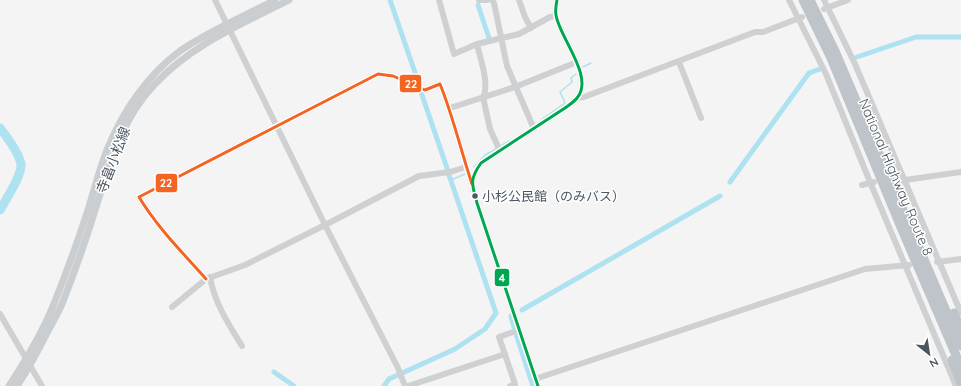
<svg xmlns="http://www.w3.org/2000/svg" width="961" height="386" font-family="Quicksand,'Noto Sans JP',sans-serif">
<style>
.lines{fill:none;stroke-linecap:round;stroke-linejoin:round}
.stream{stroke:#aee2f0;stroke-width:1.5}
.canal{stroke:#aee2f0;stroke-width:5}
.river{stroke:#aee2f0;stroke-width:9}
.minor{stroke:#ced0d2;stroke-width:6}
.major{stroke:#caced1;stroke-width:7}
.highway{stroke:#bec4c9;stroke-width:9}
.bus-1-casing{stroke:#fff;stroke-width:6}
.bus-2-casing{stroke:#fff;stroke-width:6}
.bus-1{stroke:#f26522;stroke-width:3}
.bus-2{stroke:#00a651;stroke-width:3}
.bus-dot{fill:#4a5661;stroke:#fff;stroke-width:1.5}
.labels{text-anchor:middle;stroke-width:3;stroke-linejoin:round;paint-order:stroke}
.bus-label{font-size:13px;fill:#4a5661;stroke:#fff;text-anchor:start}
.street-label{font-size:14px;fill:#4a5661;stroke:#fff}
.line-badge{stroke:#fff;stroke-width:1.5}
.badge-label{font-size:11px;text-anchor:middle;font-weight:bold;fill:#fff}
</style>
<rect width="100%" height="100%" fill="#f4f4f4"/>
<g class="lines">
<g class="stream">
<polyline points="583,67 591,63"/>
<polyline points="542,119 565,103 560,92 572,82 571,78 576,74"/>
<polyline points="502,145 509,141"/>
<polyline points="474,167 485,155 496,149"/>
<polyline points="451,180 465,174"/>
</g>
<g class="canal">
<polyline points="390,0 419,84"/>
<polyline points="478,5 489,38"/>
<polyline points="857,57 916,37 961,37"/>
<polyline points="421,92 448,171"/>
<polyline points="730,182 809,73 820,69"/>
<polyline points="522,310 720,196"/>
<polyline points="511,316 514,327"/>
<polyline points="516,334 533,386"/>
<polyline points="274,372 294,386"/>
<polyline points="384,386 389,379 455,349 485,329 496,313 449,175"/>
</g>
<path class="river" d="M0,128C7,137 19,153 21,164C22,176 6,199 0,210"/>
<g class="minor">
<polyline points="215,0 325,225 398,368 405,386"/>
<path d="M439,0L454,54L477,44C480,58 490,85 483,97L490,129L500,151"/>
<polyline points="479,0 487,0"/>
<polyline points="492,0 494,3 507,66 534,129"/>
<polyline points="519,0 525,17 531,28"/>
<polyline points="789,0 826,74 870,182 956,386"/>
<polyline points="824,0 855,64 961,313"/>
<polyline points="824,9 848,0"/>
<polyline points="477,44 519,34 550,17 556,16"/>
<polyline points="679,62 701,118"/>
<polyline points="577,98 584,97 755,32 763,32 802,17"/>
<polyline points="450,108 515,87 577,62"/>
<polyline points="898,181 961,172"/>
<polyline points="862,185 874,182"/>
<polyline points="937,262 961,259"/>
<path d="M210,277C214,302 229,325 242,346"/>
<path d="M206,279C182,252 157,227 139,197L378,74L393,76L425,90L440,84C453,116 461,151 472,184"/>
<polyline points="172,307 206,279 245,265 325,225 419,176 450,172 466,167"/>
<polyline points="0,314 42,386"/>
<polyline points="535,379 865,269 909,265"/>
<polyline points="408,386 505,354"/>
<polyline points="510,386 515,384 499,337 519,330"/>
<path d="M538,386L477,203C472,184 469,180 481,163L565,108C569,105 574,102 577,98C595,77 559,37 556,15C555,10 556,5 557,0"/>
</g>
<g class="major">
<path d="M9,386C26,360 44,330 55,301C66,274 76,246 85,219C93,196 98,172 107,150C122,113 147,75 180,51C207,32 245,16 275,0"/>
<path d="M17,386C29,368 39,349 48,331C53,322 58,313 62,304C75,271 87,237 97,204C110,162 123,117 154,85C191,45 242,24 289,0"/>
</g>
<g class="highway">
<polyline points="803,0 831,58 900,225 961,367"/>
<polyline points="810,0 835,51 961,346"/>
<polyline points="954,313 961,330"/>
<polyline points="952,360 961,383"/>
</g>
<defs>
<path id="bus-1" d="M206,279C182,252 157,227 139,197L378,74L393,76L425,90L440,84C453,116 461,151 472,184"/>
<path id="bus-2" d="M538,386L477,203C472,184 469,180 481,163L565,108C569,105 574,102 577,98C595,77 559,37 556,15C555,10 556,5 557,0"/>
</defs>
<use href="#bus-1" class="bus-1-casing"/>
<use href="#bus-2" class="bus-2-casing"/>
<use href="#bus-1" class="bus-1"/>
<use href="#bus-2" class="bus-2"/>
</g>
<circle class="bus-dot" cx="475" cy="196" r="3.5"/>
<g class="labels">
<g class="bus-label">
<text x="482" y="201">小杉公民館（のみバス）</text>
</g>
<g class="street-label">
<text transform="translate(113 160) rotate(-69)" y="5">寺畠小松線</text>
<text transform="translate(896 177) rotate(67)" y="5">National Highway Route 8</text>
</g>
</g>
<g class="line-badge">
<rect x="399" y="74" width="23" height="19" rx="4" fill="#f26522"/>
<rect x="155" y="173" width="23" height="20" rx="4" fill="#f26522"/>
<rect x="494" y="268" width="16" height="19" rx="4" fill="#00a651"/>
</g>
<g class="badge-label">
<text x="411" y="88">22</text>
<text x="166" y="187">22</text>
<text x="502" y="282">4</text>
</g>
<g transform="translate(929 354) rotate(150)" stroke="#ffffff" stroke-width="3" paint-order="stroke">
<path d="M0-3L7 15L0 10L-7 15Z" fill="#4a5661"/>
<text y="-6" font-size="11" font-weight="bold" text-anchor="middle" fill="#4a5661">N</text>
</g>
</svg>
